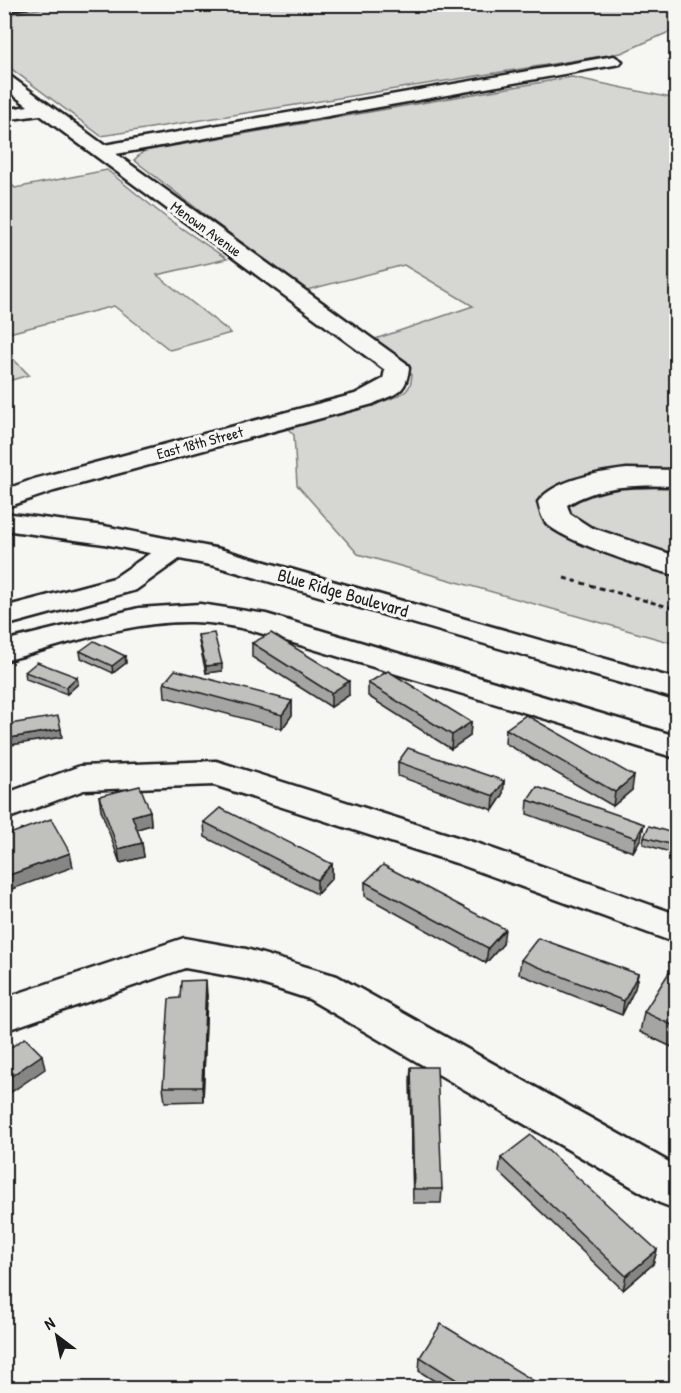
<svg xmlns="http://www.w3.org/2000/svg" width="681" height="1393" font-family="'Patrick Hand',sans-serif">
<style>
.green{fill:#d6d6d2;stroke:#797977;stroke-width:1.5}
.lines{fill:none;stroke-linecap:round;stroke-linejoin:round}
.minor-casing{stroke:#1c1c1c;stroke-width:5}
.major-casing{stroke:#1c1c1c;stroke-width:5}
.path{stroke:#1c1c1c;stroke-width:3;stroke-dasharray:5 4;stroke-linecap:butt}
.minor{fill:#f6f6f2;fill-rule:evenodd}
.major{fill:#f6f6f2;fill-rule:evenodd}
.wall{fill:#a5a5a3;stroke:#1c1c1c;stroke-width:1.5}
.shaded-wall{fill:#868684;stroke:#1c1c1c;stroke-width:1.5}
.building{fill:#c0c0bd;stroke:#1c1c1c;stroke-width:1.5}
.labels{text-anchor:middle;stroke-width:6;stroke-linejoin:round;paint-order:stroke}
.far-street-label{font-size:15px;fill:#1c1c1c;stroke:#f6f6f2}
.street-label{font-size:18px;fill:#1c1c1c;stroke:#f6f6f2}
</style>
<rect width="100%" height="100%" fill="#f6f6f2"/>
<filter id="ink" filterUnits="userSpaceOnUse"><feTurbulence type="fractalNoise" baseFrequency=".0167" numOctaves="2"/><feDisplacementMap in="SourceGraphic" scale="12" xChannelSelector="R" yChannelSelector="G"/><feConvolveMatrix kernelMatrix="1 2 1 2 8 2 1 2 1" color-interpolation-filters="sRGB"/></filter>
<g filter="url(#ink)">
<g class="green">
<polygon points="60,5 676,4 676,29 621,53 101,136 5,64 5,15"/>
<path d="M572,77L676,99V644L358,554L297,485L294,435L285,426C309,420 391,404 406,391C411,386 411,382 412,375L406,367L372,340L473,306L404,265L303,291L134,160L144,151Z"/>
<polygon points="107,170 168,219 227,259 157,275 231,333 170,350 114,306 5,334 5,178 15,188"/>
<polygon points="5,351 29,375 5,382"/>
</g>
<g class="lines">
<defs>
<g id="minor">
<path d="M614,56L622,61L620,64L116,154L406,363L409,368C406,395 395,393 373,404L54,491L4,508V490L34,479L355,394L383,379L385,370L40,115L4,120V110L28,106L4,88V75L10,76L104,145Z"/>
<path d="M627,469L676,470V486C637,485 602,484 567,505L570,514L590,527L676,556V575C651,570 564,541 547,524C541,518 540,509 538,502C554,479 602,472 627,469Z"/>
<polygon points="175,540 185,543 190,549 185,555 136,590 4,626 4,607 114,578 165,543"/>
<path d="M200,604L266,614L676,736V758L250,630C231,626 211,622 191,622C127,621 65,645 4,661V641L139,608Z"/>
<polygon points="216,761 482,845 676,914 676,943 456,863 214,785 84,790 4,820 4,794 80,766"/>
<polygon points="184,938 246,949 337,976 676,1166 676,1209 660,1203 309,999 246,979 185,968 4,1031 4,998"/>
</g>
<g id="major">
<polygon points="4,4 30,4 28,7 4,11"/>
<polygon points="4,513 104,526 220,549 676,679 676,699 215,566 104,544 4,530"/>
</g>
</defs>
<use href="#minor" class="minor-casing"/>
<use href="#major" class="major-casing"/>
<polyline class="path" points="564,578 676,609"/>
<use href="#minor" class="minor"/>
<use href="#major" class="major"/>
</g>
<g class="wall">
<polygon points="198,635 222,671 206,673 199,642"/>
<polygon points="252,643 349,695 331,707 252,657"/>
<polygon points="80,651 125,656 126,663 113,673 81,658"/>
<polygon points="25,672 77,677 78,684 67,694 26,679"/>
<polygon points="164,683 292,701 292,715 282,729 165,697"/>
<polygon points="368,683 471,722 470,736 451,749 368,696"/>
<polygon points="506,729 632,790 613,806 505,743"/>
<polygon points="398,762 504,781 503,795 493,810 398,776"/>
<polygon points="99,796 150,811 151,825 137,829 142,843 144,857 120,863 101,810"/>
<polygon points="528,800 644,824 641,838 633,852 527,814"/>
<polygon points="204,822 332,864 332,878 317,894 205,837"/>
<polygon points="676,834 676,854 643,844 644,837"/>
<polygon points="365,882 503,944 486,963 365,896"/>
<polygon points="521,960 638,974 635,988 622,1015 519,974"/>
<polygon points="676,974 676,1049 640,1032 644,1012"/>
<polygon points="207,995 203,1101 165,1102 163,1087 180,998"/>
<polygon points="411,1067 442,1189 441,1203 413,1203 410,1081"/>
<polygon points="501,1158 657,1250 653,1264 623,1290 499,1172"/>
<polygon points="420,1357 547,1389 447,1389 419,1371"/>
</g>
<g class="shaded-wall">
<polygon points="125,656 126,663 113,673 112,666"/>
<polygon points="222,664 222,671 206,673 206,666"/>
<polygon points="77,677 78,684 67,694 66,687"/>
<polygon points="349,681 349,695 331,707 331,693"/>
<polygon points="292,701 292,715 282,729 282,715"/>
<polygon points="471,722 470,736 451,749 452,735"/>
<polygon points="61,729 62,737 4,746 4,739"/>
<polygon points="634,776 632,790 613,806 615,792"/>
<polygon points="504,781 503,795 493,810 494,796"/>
<polygon points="150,811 151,825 134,830 132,816"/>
<polygon points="644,824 641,838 633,852 636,838"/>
<polygon points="142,843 144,857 120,863 118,849"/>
<polygon points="70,853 73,867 4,892 4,877"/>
<polygon points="332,864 332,878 317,894 317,880"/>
<polygon points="505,929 503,944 486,963 488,948"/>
<polygon points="638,974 635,988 622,1015 624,1001"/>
<polygon points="206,980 207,995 203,1101 202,1087"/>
<polygon points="42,1055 45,1069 4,1097 4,1081"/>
<polygon points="657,1250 653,1264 623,1290 626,1276"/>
</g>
<g class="building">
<polygon points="214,633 222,664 206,666 198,635"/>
<polygon points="271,633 349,681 331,693 252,643"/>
<polygon points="94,641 125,656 112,666 80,651"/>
<polygon points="37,662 77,677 66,687 25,672"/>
<polygon points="175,670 292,701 282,715 164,683"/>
<polygon points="388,671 471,722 452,735 368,683"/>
<polygon points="526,715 634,776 615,792 506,729"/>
<polygon points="58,716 61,729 4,739 4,725"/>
<polygon points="408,748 504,781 494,796 398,762"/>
<polygon points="140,786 150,811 132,816 142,843 118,849 99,796"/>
<polygon points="537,787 644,824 636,838 528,800"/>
<polygon points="220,808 332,864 317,880 204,822"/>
<polygon points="51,819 70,853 4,877 4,836"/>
<polygon points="649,826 676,834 676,846 644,837"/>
<polygon points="383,865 505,929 488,948 365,882"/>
<polygon points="538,938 638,974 624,1001 521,960"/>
<polygon points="670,971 676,974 676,1027 644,1012"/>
<polygon points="206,980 202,1087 163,1087 169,999 180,998 181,981"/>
<polygon points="25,1038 42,1055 4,1081 4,1052"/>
<polygon points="411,1067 437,1067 442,1189 414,1189"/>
<polygon points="531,1135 657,1250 626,1276 501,1158"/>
<polygon points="441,1324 547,1389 471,1389 420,1357"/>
</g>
</g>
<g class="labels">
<g class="far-street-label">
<text transform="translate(206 229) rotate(36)" y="5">Menown Avenue</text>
<text transform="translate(200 443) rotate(-15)" y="5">East 18th Street</text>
</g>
<g class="street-label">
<text transform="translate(343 593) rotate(16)" y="6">Blue Ridge Boulevard</text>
</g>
</g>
<rect width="681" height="1393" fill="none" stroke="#f6f6f2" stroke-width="24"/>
<rect x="12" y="12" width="657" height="1369" fill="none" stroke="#1c1c1c" stroke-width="2" filter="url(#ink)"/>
<g transform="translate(57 1336) rotate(328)" stroke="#f6f6f2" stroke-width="4.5" paint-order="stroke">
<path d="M0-4.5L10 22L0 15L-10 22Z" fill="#1c1c1c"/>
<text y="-9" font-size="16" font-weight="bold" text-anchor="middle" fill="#1c1c1c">N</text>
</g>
</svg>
